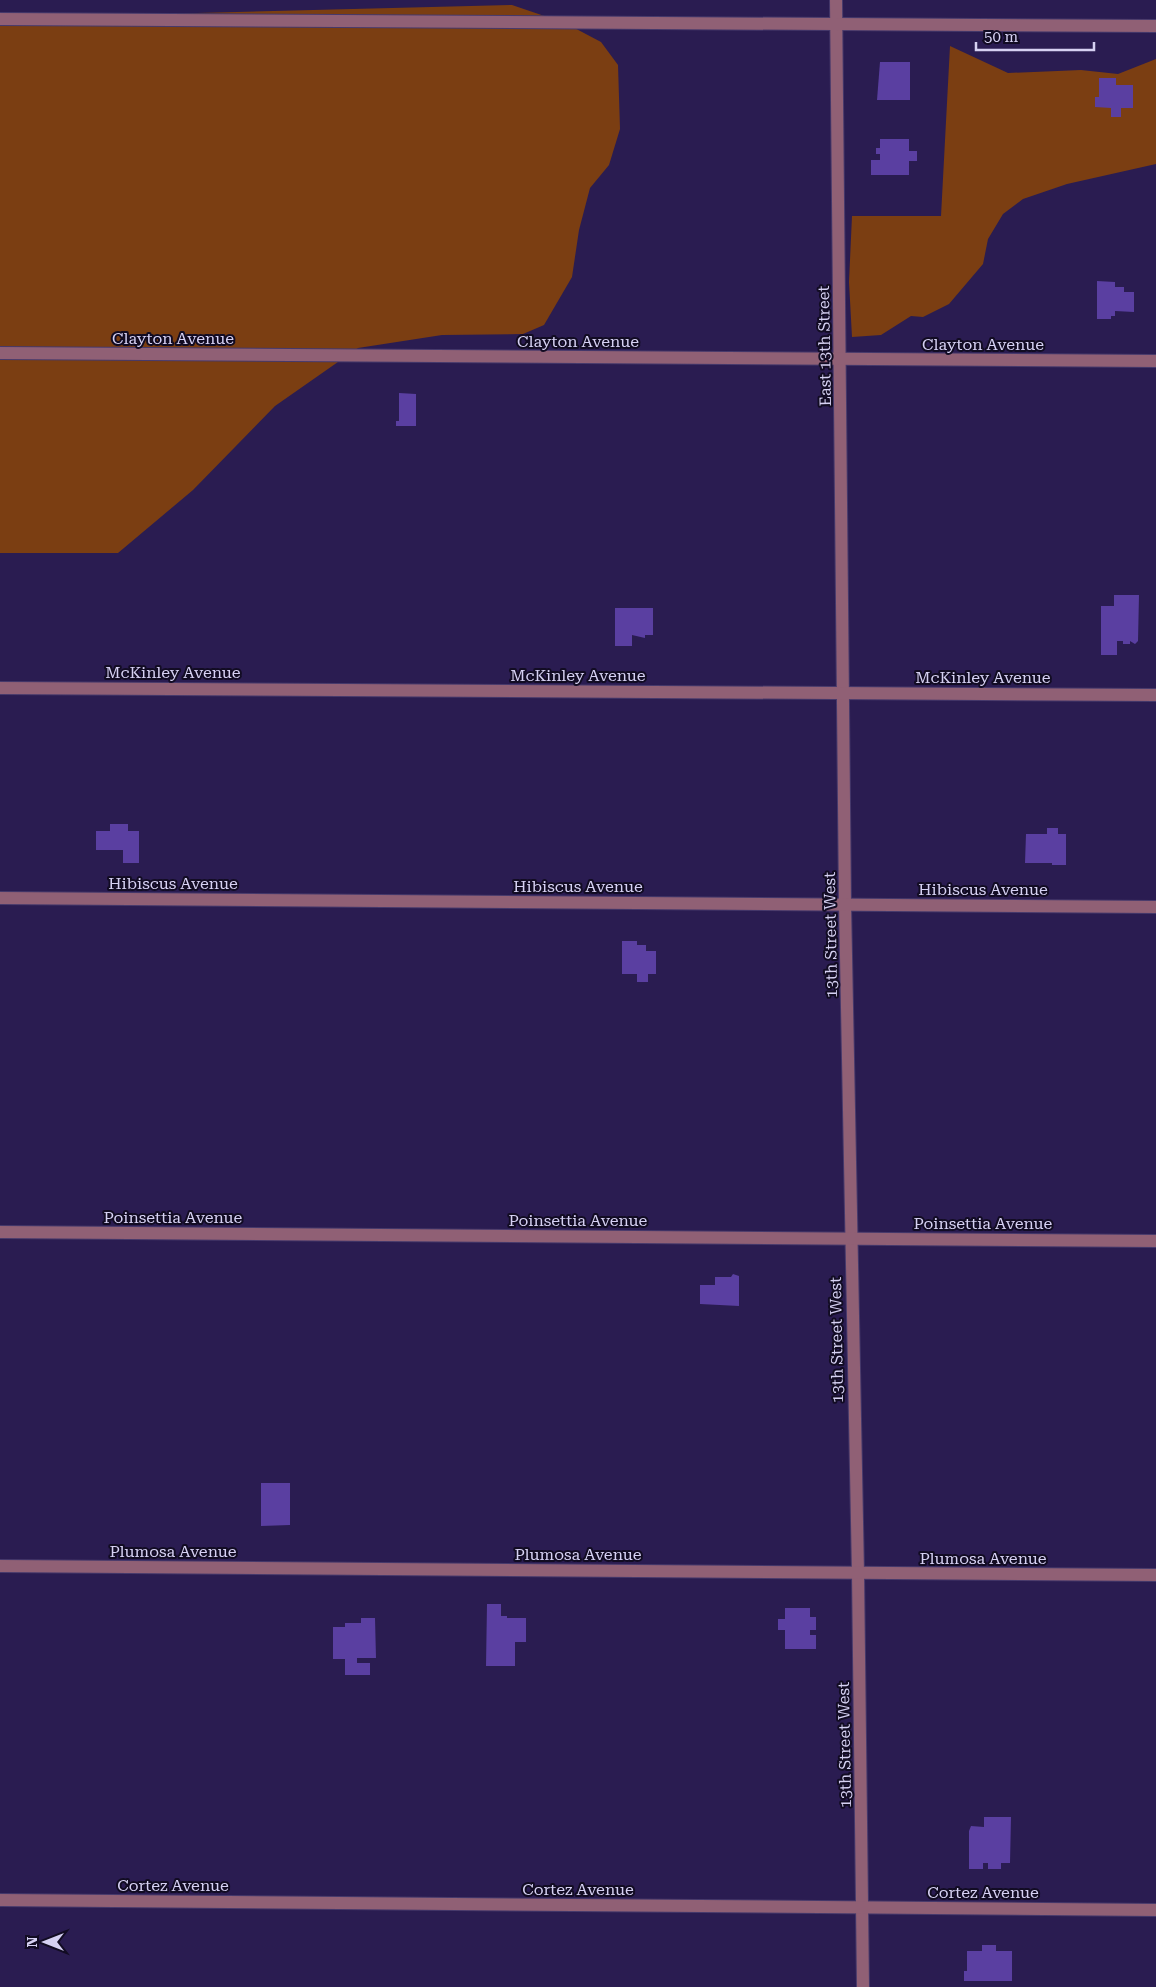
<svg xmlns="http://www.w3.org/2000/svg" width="1156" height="1987" font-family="'Roboto Serif',serif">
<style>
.green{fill:#7b3e12}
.building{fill:#5a3fa1}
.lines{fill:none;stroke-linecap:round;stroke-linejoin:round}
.minor-casing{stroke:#46396b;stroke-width:14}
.minor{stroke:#906075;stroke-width:12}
.labels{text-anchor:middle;stroke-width:4;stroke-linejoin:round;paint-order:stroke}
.street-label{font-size:16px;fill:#d6d1f3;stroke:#120c23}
</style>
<rect width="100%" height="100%" fill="#2a1c51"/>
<g class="green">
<polygon points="512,5 565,23 601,42 618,65 620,129 609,165 590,188 579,230 572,277 544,325 523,334 442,335 358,348 275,406 193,490 118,553 0,553 0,18"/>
<polygon points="950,46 1008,73 1081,70 1118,74 1156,59 1156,164 1067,184 1023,199 1003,214 988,239 983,264 949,304 923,317 911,316 881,335 852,337 849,282 852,216 941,216"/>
</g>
<g class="building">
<polygon points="880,62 910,62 910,100 877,100"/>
<polygon points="1099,78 1116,78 1116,85 1133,85 1133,108 1121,108 1121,117 1111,117 1111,108 1095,107 1095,97 1099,97"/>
<polygon points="880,139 909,139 909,151 917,151 917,161 909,161 909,175 871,175 871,160 880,160 880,154 876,154 876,148 880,148"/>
<polygon points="1097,281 1115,282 1115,287 1124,287 1124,292 1134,292 1134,312 1115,311 1115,316 1111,316 1111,319 1097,319"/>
<polygon points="399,393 416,394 416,426 396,426 396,421 399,421"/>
<polygon points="1114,595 1139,595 1138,641 1135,644 1130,641 1130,644 1123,644 1123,641 1117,641 1117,655 1101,655 1101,606 1114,606"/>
<polygon points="615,608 653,608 653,635 645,635 645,638 632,635 632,646 615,646"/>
<polygon points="110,824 128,824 128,831 139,831 139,863 123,863 123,850 96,850 96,831 110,831"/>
<polygon points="1047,828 1058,828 1058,834 1066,834 1066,865 1052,865 1052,863 1025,863 1026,834 1047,834"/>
<polygon points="622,941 637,941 637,945 646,945 646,951 656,951 656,974 648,974 648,982 637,982 637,974 622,974"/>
<polygon points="733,1274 739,1276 739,1306 700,1304 700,1285 715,1285 715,1277 731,1277"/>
<polygon points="261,1483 290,1483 290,1525 261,1526"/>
<polygon points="487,1604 501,1604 501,1616 507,1616 507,1618 526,1618 526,1642 515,1642 515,1666 486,1666"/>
<polygon points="785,1608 810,1608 810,1617 816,1617 816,1630 810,1630 810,1635 816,1635 816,1649 785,1649 785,1630 778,1630 778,1619 785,1619"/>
<polygon points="361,1618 375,1618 376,1658 357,1658 357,1663 370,1663 370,1675 345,1675 345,1659 333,1659 333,1627 345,1627 345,1623 361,1623"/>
<polygon points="984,1817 1011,1817 1010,1863 1001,1863 1001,1869 988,1869 988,1863 983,1863 983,1869 969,1869 969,1831 971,1826 984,1827"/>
<polygon points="982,1945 996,1945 996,1951 1012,1951 1012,1981 964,1981 964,1971 967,1971 967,1951 982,1951"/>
</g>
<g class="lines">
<defs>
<g id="minor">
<polyline points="836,0 845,904 858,1573 863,1987"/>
<polyline points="0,19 1156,26"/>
<polyline points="0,353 1156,361"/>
<polyline points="0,688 1156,695"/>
<polyline points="0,898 1156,907"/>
<polyline points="0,1232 1156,1241"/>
<polyline points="0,1566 1156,1575"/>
<polyline points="0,1900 1156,1910"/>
</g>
</defs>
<use href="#minor" class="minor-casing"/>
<use href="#minor" class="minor"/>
</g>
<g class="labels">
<g class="street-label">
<text x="173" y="344">Clayton Avenue</text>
<text x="578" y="347">Clayton Avenue</text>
<text x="983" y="350">Clayton Avenue</text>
<text transform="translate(824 346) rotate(-91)" y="6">East 13th Street</text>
<text x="173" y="678">McKinley Avenue</text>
<text x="578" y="681">McKinley Avenue</text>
<text x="983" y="683">McKinley Avenue</text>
<text x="173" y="889">Hibiscus Avenue</text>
<text x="578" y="892">Hibiscus Avenue</text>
<text x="983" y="895">Hibiscus Avenue</text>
<text transform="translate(830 935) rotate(-91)" y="6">13th Street West</text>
<text x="173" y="1223">Poinsettia Avenue</text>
<text x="578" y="1226">Poinsettia Avenue</text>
<text x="983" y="1229">Poinsettia Avenue</text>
<text transform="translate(836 1340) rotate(-91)" y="6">13th Street West</text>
<text x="173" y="1557">Plumosa Avenue</text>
<text x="578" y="1560">Plumosa Avenue</text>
<text x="983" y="1564">Plumosa Avenue</text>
<text transform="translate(844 1745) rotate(-91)" y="6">13th Street West</text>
<text x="173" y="1891">Cortez Avenue</text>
<text x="578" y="1895">Cortez Avenue</text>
<text x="983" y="1898">Cortez Avenue</text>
</g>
</g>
<g transform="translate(45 1942) rotate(270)" stroke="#120c23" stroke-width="4" paint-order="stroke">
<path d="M0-4L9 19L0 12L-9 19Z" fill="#d6d1f3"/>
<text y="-8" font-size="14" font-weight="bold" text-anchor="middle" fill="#d6d1f3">N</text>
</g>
<path d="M976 42v8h118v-8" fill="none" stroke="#d6d1f3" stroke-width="2.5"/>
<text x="984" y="42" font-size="15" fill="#d6d1f3" stroke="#120c23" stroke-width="4" paint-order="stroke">50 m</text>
</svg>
